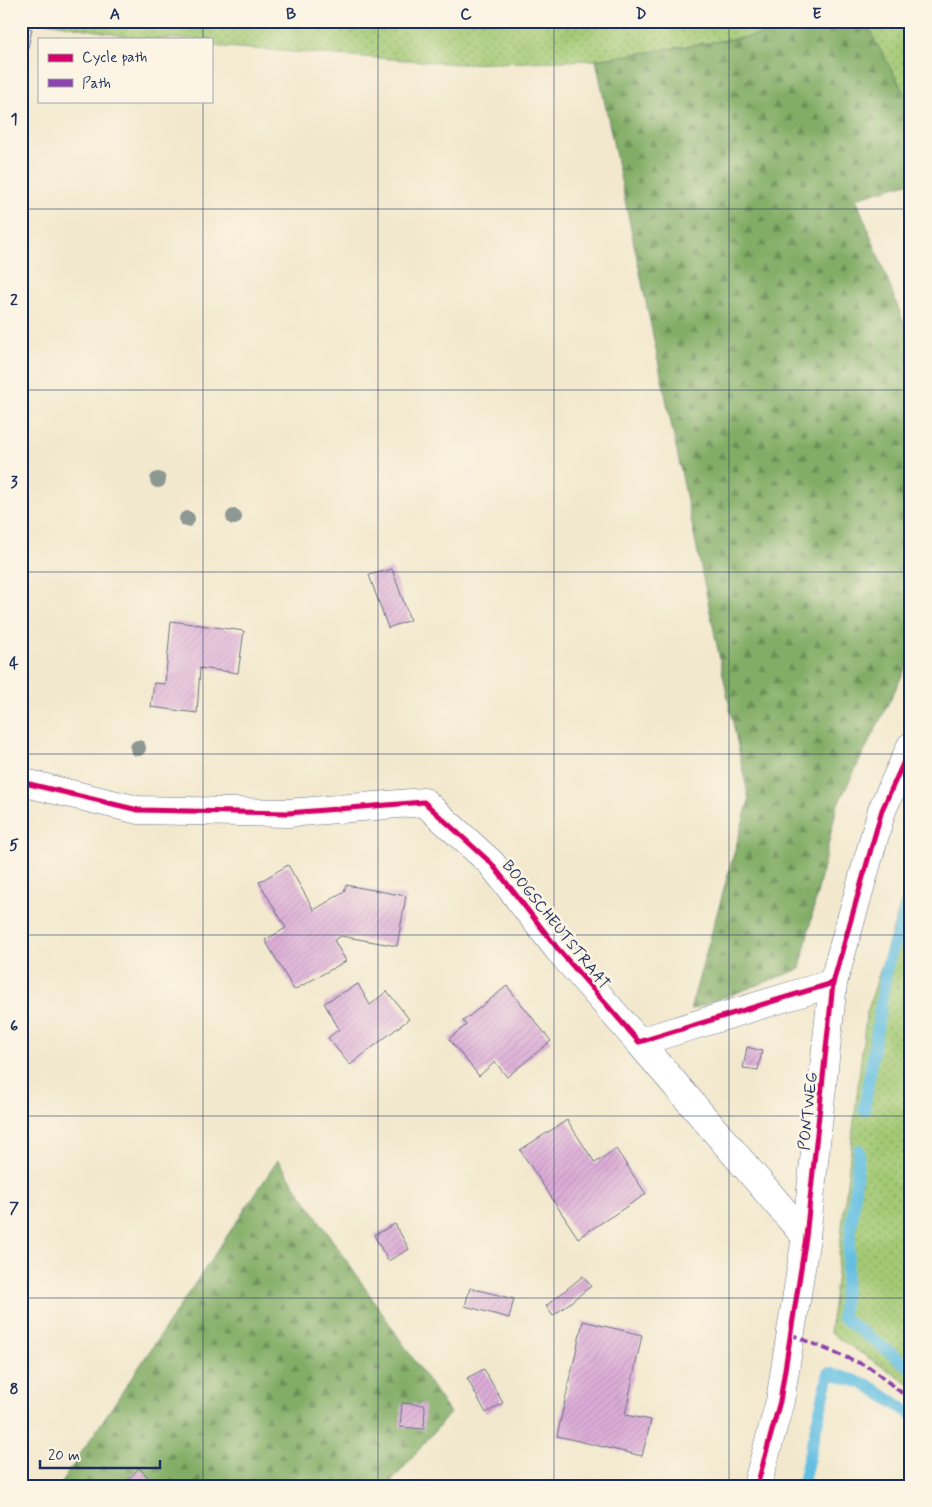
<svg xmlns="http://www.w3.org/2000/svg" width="932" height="1507" font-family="Mynerve,sans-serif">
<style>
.grass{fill:url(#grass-dots);stroke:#5f7c69}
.forest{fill:url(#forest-firs);stroke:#4e6e62}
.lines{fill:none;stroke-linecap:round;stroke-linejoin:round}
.stream{stroke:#64bfe2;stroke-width:12}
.building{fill:url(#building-hatch)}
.minor-casing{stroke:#667085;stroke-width:29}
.tertiary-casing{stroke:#667085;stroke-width:29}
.minor{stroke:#fff;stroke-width:28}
.tertiary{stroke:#fff;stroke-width:28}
.quiet{stroke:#8e44ad;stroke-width:4;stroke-dasharray:8 4;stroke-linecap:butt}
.cycleway-casing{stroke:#fcf5e5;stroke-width:8}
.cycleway{stroke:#d6006c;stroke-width:5}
.tree{fill:#8e9893}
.grid{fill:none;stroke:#1b2f5e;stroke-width:1;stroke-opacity:0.55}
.labels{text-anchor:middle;stroke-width:5;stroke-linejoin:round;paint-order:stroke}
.street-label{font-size:16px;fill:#1b2f5e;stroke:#fcf5e5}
.neatline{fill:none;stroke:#1b2f5e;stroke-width:2}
.grid-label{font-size:16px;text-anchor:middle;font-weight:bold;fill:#1b2f5e}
</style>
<defs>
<pattern id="grass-dots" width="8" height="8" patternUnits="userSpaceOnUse" patternTransform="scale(1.25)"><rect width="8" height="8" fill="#a3c974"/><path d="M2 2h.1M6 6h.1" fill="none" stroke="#84a462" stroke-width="1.8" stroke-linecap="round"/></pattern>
<pattern id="forest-firs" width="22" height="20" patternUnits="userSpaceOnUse" patternTransform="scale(1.25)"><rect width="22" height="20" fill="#82ad66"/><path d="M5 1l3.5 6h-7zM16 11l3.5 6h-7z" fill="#6a8d57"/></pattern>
<pattern id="building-hatch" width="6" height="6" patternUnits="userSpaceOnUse" patternTransform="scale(1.25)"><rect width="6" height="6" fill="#dcacd7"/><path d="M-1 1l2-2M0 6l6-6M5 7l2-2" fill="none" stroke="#bc94bb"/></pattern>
</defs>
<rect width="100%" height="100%" fill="#fcf5e5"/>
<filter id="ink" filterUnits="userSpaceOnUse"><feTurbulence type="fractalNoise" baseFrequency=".02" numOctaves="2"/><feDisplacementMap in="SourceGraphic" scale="10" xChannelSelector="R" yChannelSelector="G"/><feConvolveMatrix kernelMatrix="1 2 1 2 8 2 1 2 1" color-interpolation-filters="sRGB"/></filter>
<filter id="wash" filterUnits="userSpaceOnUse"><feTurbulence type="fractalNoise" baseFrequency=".0096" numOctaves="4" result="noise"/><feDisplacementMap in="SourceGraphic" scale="20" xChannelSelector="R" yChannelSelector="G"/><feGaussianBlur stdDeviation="1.12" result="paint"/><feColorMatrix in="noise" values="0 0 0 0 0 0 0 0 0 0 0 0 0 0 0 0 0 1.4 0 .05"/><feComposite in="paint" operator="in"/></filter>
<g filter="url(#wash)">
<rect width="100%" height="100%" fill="#f2e8cd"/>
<g class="grass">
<polygon points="42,21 851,21 596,60 461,64 211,46 211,39 142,39"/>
<polygon points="864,21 911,21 911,105"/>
<polygon points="911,870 911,1385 830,1333 866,1016"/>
</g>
<g class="forest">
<polygon points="851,21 864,21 911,105 911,182 856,198 911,341 911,658 837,806 800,969 690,1010 749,800 596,60"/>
<polygon points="278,1160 450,1413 388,1486 59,1486"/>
</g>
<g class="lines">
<g class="stream">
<polyline points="864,1110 887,966 911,892"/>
<polyline points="859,1150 842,1317 911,1368"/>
<polyline points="802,1486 829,1373 866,1384 911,1414"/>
</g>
</g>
<g id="blocks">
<g class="building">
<polygon points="21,26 32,29 22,76 21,76"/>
<polygon points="392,569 410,620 388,628 369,575"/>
<polygon points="171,621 244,631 238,673 200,668 197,713 151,707 154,683 165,684"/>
<polygon points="288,865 314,910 344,892 346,885 406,896 397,946 341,936 334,940 346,961 294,990 265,940 286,928 259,882"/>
<polygon points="358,984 370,1005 387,991 409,1019 350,1065 328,1038 339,1029 324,1003"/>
<polygon points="507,986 551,1041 507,1077 495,1062 479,1076 449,1039 466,1025 463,1021"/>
<polygon points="747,1047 762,1051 758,1070 743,1068"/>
<polygon points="567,1120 595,1163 616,1149 646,1194 578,1238 520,1150"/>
<polygon points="395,1224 409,1249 388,1261 374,1235"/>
<polygon points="583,1276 591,1286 553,1316 546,1306"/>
<polygon points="470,1288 514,1299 509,1318 465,1306"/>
<polygon points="583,1321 642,1335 625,1415 651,1420 642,1456 557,1436"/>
<polygon points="484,1369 503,1403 486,1413 467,1378"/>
<polygon points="402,1403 425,1405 424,1429 400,1427"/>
<polygon points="139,1468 157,1486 122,1486"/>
</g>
</g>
</g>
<g filter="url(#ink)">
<use href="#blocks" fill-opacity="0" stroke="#667085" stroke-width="1"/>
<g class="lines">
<defs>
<g id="minor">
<polyline points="21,782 138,810 288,813 424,802 491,863 558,949 639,1042 833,983"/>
<polyline points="639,1042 806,1237"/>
</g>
<polyline id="tertiary" points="757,1486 780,1401 806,1237 833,983 882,810 911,746"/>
</defs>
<use href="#minor" class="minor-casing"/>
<use href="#tertiary" class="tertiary-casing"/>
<use href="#minor" class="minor"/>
<use href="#tertiary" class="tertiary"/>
<polyline class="quiet" points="790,1334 869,1367 911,1400"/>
<defs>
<g id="cycleway">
<polyline points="21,782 138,810 288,813 424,802 491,863 558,949 639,1042 833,983"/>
<polyline points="757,1486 780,1401 806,1237 833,983 882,810 911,746"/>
</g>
</defs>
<use href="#cycleway" class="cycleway-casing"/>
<use href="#cycleway" class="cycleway"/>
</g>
<g class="tree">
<circle cx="158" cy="480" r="8"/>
<circle cx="234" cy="517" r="8"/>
<circle cx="187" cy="519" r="8"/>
<circle cx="138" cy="748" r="8"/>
</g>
</g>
<path class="grid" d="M203,21V39M378,21V1486M554,21V1486M729,21V1486M203,101V1486M21,209H911M21,390H911M21,572H911M21,754H911M21,935H911M21,1116H911M21,1298H911"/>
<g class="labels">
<g class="street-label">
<text transform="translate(557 924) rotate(51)" y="6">BOOGSCHEUTSTRAAT</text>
<text transform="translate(807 1111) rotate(-84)" y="6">PONTWEG</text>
</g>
</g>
<rect width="932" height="1507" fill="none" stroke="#fcf5e5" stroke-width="55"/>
<rect x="38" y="38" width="175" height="65" fill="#fcf5e5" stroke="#a2a6af"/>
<rect x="48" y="54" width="25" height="8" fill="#d6006c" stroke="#a2a6af"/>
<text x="82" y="62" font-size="15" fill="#1b2f5e">Cycle path</text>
<rect x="48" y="79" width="25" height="8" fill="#8e44ad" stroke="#a2a6af"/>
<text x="82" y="88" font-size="15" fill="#1b2f5e">Path</text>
<path d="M40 1460v8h120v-8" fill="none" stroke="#1b2f5e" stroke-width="2.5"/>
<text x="48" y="1460" font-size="15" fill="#1b2f5e" stroke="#fcf5e5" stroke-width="4" paint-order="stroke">20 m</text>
<rect x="28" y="28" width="876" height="1452" class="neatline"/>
<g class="grid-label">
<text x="115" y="19">A</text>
<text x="291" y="19">B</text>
<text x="466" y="19">C</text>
<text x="641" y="19">D</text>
<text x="817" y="19">E</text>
<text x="14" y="124">1</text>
<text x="14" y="305">2</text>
<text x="14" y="487">3</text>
<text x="14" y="668">4</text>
<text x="14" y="850">5</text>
<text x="14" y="1031">6</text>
<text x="14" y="1213">7</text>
<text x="14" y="1394">8</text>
</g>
</svg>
